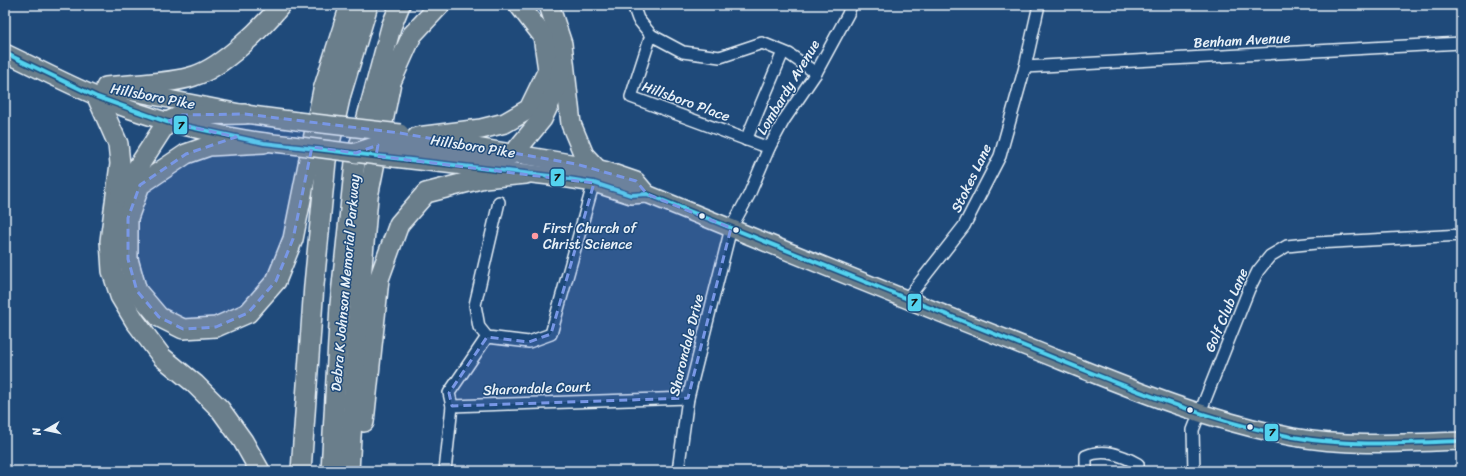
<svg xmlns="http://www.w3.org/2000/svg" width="1466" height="476" font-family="Sriracha,sans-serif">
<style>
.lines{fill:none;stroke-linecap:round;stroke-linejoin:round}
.minor-casing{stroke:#e8f1f8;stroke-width:14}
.primary-casing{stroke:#e8f1f8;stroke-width:20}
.motorway-casing{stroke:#e8f1f8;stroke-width:22}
.minor{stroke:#1f4a7a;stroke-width:11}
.primary{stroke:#6b7e8b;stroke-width:17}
.motorway{stroke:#6b7e8b;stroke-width:19}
.primary-bridge-casing{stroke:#e8f1f8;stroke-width:20;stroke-linecap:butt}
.motorway-bridge-casing{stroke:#e8f1f8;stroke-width:22;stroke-linecap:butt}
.primary-bridge{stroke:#6b7e8b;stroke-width:17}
.motorway-bridge{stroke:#6b7e8b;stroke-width:19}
.bus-1-casing{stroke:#1f4a7a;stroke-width:7}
.bus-1{stroke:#53d2ee;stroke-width:4}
.marked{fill:#7897e6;fill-opacity:0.2;stroke:#7897e6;stroke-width:3;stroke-dasharray:8 5;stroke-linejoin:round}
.bus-dot{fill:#e8f1f8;stroke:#1f4a7a;stroke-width:1.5}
.poi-dot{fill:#ff9aa2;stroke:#1f4a7a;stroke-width:1.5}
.labels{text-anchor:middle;stroke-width:3;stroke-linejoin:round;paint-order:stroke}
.street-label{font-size:14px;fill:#e8f1f8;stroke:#1f4a7a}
.poi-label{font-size:14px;fill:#e8f1f8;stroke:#1f4a7a;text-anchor:start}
.line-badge{stroke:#1f4a7a;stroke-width:1.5}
.pale-badge-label{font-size:11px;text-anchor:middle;font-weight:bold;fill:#111}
</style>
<rect width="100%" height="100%" fill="#1f4a7a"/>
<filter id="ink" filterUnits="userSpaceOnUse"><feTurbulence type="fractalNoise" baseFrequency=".025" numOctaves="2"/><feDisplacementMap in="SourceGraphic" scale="8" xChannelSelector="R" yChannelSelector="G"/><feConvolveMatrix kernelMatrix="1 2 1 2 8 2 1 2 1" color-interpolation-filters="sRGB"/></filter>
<g filter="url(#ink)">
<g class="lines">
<defs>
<g id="minor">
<polyline points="633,5 638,19 651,35 683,52 720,57 762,43 789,54 816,73"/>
<polyline points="651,35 631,97 769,148"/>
<polyline points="1025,67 1461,43"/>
<polyline points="746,140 783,52"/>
<polyline points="499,202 475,305 479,327 487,337 529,342 551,334 595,178"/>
<polyline points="906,300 964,226 1000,156 1025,67 1039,5"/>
<polyline points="452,406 688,398"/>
<polyline points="445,471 452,406 449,393 487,337"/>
<polyline points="678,471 688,398 731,228 749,195 769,148 784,120 816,73 848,14 851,5"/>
<path d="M1086,471V456C1104,448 1122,455 1138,464V471"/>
<polyline points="1194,471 1193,430 1249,289 1258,271 1270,256 1287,246 1316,243 1461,235"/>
</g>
<g id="primary">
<path d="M5,53C35,67 65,83 96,96C152,121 231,140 292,145"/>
<polyline points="118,89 245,114 297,121"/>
<polyline points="428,139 576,164 604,170 636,181 647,194"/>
<path d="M394,158L550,176L594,183L631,195L647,194C775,246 903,299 1032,349C1117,383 1202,420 1293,437C1348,447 1405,443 1461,441"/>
</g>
<g id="motorway">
<polyline points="549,5 562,44 571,124 584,155 597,169"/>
<path d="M106,87C132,84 171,84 194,76C223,67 262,28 281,5"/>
<polyline points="97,97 118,144 120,164 110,241 112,271 120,296 135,321 162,357 195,384 220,409 243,441 260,471"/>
<polyline points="417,137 481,129 505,123 529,109 548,70 543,36 519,5"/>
<polyline points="264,143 209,146 186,154 140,185 128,218 128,259 137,291 159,317 183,329 216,327 248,313 276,281 293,239 323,90 350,5"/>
<polyline points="397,146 489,158 502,158 514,153 542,119 557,87 563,61"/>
<polyline points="121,193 167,122 182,115 245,114"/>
<polyline points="364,422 379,279 399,224 426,193 484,178 526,174"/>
<polyline points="301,471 314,285 326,161 341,94 368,5"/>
<polyline points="331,471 340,304 355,162 391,27 400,5"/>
<polyline points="349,471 359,302 368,197 391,82 412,35 440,5"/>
</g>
</defs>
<use href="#minor" class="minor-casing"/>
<use href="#primary" class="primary-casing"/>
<use href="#motorway" class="motorway-casing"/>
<use href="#minor" class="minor"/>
<use href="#primary" class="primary"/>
<use href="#motorway" class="motorway"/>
<defs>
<g id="primary-bridge">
<polyline points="297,121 400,133"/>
<polyline points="292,145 394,158"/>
</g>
<polyline id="motorway-bridge" points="356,153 374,147 397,146"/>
</defs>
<use href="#primary-bridge" class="primary-bridge-casing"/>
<use href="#motorway-bridge" class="motorway-bridge-casing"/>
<use href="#primary-bridge" class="primary-bridge"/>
<use href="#motorway-bridge" class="motorway-bridge"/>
<defs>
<path id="bus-1" d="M5,53L97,97L167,122L264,143L550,176L594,183L631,195L647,194C775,246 903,298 1032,349C1117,383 1202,420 1293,437C1348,447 1405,443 1461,441"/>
</defs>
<use href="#bus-1" class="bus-1-casing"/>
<use href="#bus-1" class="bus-1"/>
</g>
</g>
<path class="marked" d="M245,114L400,133L576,164L636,181L647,194L731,228L688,398L452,406L449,393L487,337L529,342L551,334L594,183L376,156L378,145L356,153L312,147L293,239L276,281L248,313L216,327L183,329L159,317L137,291L128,259V218L140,185L186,154L236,137L167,122L182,115Z"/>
<g class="bus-dot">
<circle cx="702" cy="216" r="3.5"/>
<circle cx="736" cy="230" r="3.5"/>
<circle cx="1190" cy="410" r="3.5"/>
<circle cx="1250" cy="427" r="3.5"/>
</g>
<circle class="poi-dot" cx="535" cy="236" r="4"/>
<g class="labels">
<g class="street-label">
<text transform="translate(1242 40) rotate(-3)" y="5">Benham Avenue</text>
<text transform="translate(788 87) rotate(-59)" y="5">Lombardy Avenue</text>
<text transform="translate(153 96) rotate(11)" y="5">Hillsboro Pike</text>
<text transform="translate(686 101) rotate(20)" y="5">Hillsboro Place</text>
<text transform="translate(473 146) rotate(9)" y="5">Hillsboro Pike</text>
<text transform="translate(971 178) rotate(-64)" y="5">Stokes Lane</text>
<text transform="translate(345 283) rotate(-85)" y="5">Debra K Johnson Memorial Parkway</text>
<text transform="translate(1226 310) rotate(-67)" y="5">Golf Club Lane</text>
<text transform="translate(686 345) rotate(-76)" y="5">Sharondale Drive</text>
<text transform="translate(537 388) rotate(-2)" y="5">Sharondale Court</text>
</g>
<g class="poi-label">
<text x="543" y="233">First Church of<tspan x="543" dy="16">Christ Science</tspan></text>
</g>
</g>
<g class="line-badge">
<rect x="173" y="115" width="15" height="20" rx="4" fill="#53d2ee"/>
<rect x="550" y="168" width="15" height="19" rx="4" fill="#53d2ee"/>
<rect x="907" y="293" width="15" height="19" rx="4" fill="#53d2ee"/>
<rect x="1264" y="423" width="15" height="19" rx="4" fill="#53d2ee"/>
</g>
<g class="pale-badge-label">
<text x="181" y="129">7</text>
<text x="557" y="181">7</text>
<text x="914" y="306">7</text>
<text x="1272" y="436">7</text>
</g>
<rect width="1466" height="476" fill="none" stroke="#1f4a7a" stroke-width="20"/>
<rect x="10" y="10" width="1446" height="456" fill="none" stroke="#e8f1f8" stroke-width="1.5" filter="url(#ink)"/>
<g transform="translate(46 430) rotate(261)" stroke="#1f4a7a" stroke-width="3" paint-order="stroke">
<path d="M0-3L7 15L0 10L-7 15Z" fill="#e8f1f8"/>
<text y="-6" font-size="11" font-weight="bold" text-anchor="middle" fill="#e8f1f8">N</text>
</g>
</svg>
